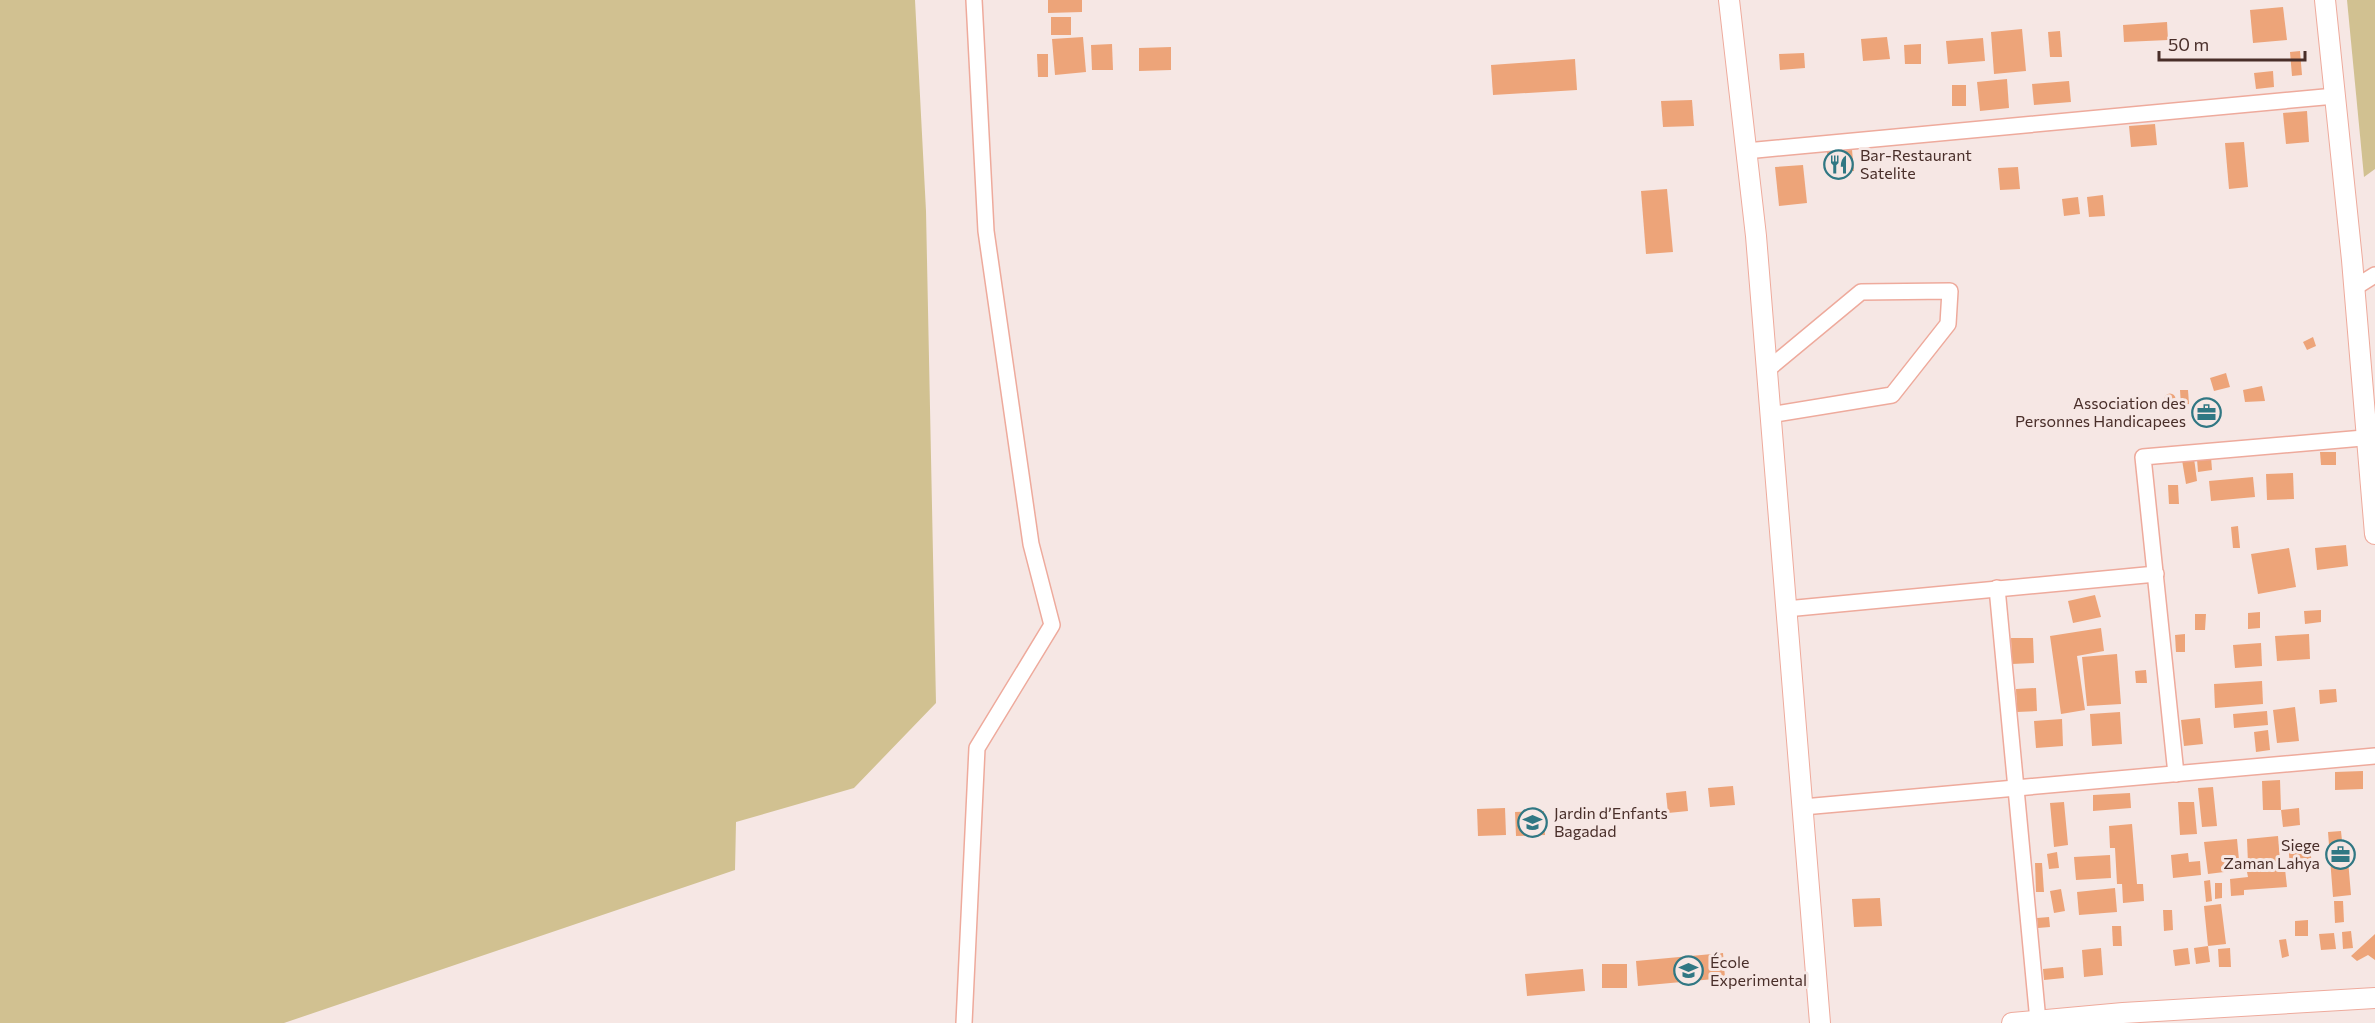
<svg xmlns="http://www.w3.org/2000/svg" width="2375" height="1023" font-family="Commissioner,sans-serif">
<style>
.green{fill:#d1c191}
.building{fill:#eda479}
.lines{fill:none;stroke-linecap:round;stroke-linejoin:round}
.minor-casing{stroke:#eeaa9c;stroke-width:18}
.tertiary-casing{stroke:#eeaa9c;stroke-width:22}
.minor{stroke:#fff;stroke-width:15}
.tertiary{stroke:#fff;stroke-width:20}
.labels{text-anchor:middle;stroke-width:6;stroke-linejoin:round;paint-order:stroke}
.poi-label{font-size:16px;fill:#492e29;stroke:#f6e7e4;text-anchor:start}
</style>
<rect width="100%" height="100%" fill="#f6e7e4"/>
<g class="green">
<polygon points="0,0 915,0 926,211 936,703 854,788 736,822 735,870 284,1023 0,1023"/>
<polygon points="2347,0 2375,0 2375,169 2364,177"/>
</g>
<g class="building">
<polygon points="1048,0 1082,0 1082,12 1048,13"/>
<polygon points="2283,7 2287,40 2253,43 2250,10"/>
<rect x="1051" y="17" width="20" height="18"/>
<polygon points="2167,22 2168,40 2124,42 2123,25"/>
<polygon points="2022,29 2026,71 1994,74 1991,32"/>
<polygon points="2060,31 2062,57 2050,57 2048,32"/>
<polygon points="1083,37 1086,72 1055,75 1052,39"/>
<polygon points="1887,37 1890,59 1863,61 1861,39"/>
<polygon points="1983,38 1985,61 1948,64 1946,41"/>
<polygon points="1112,44 1113,70 1092,70 1091,45"/>
<polygon points="1921,44 1921,64 1905,64 1904,45"/>
<polygon points="1171,47 1171,70 1139,71 1139,48"/>
<polygon points="2300,51 2302,75 2292,76 2290,52"/>
<polygon points="1804,53 1805,68 1780,70 1779,54"/>
<polygon points="1037,54 1048,54 1048,77 1038,77"/>
<polygon points="1575,59 1577,90 1493,95 1491,65"/>
<polygon points="2273,71 2274,87 2256,89 2254,73"/>
<polygon points="2007,79 2009,108 1980,111 1977,82"/>
<polygon points="2069,81 2071,102 2034,105 2032,84"/>
<rect x="1952" y="85" width="14" height="21"/>
<polygon points="1692,100 1694,126 1663,127 1661,101"/>
<polygon points="2307,111 2309,142 2286,144 2283,113"/>
<polygon points="2155,124 2157,145 2131,147 2129,126"/>
<polygon points="2244,142 2248,187 2229,189 2225,143"/>
<polygon points="1852,150 1854,171 1829,173 1827,152"/>
<polygon points="1803,165 1807,203 1779,206 1775,167"/>
<polygon points="2018,167 2020,189 2000,190 1998,168"/>
<polygon points="1667,189 1673,252 1646,254 1641,191"/>
<polygon points="2103,195 2105,216 2089,217 2087,197"/>
<polygon points="2078,197 2080,214 2064,216 2062,199"/>
<polygon points="2313,337 2316,346 2307,350 2303,342"/>
<polygon points="2226,373 2230,387 2214,391 2210,378"/>
<polygon points="2262,386 2265,401 2245,402 2243,390"/>
<polygon points="2180,390 2188,390 2189,404 2181,405"/>
<circle cx="2170" cy="399" r="5.5"/>
<polygon points="2198,405 2214,405 2215,420 2199,420"/>
<polygon points="2320,452 2336,452 2336,465 2321,465"/>
<polygon points="2211,457 2212,470 2198,472 2197,459"/>
<polygon points="2194,458 2197,481 2186,484 2182,460"/>
<polygon points="2293,473 2294,499 2267,500 2266,474"/>
<polygon points="2253,477 2255,497 2211,501 2209,481"/>
<polygon points="2168,485 2178,485 2179,504 2169,504"/>
<polygon points="2238,526 2240,548 2233,548 2231,527"/>
<polygon points="2346,545 2348,566 2317,570 2315,548"/>
<polygon points="2289,548 2296,587 2258,594 2251,554"/>
<polygon points="2095,595 2101,617 2073,623 2068,601"/>
<polygon points="2321,610 2321,622 2305,624 2304,611"/>
<polygon points="2260,612 2260,628 2248,629 2248,613"/>
<polygon points="2195,614 2206,614 2205,630 2195,630"/>
<polygon points="2101,628 2104,651 2077,656 2085,710 2061,714 2050,636"/>
<polygon points="2185,634 2185,652 2176,652 2175,635"/>
<polygon points="2309,634 2310,659 2277,661 2275,636"/>
<polygon points="2011,638 2033,638 2034,663 2012,664"/>
<polygon points="2261,643 2262,666 2235,668 2233,645"/>
<polygon points="2117,654 2121,704 2087,706 2082,657"/>
<polygon points="2146,670 2147,683 2136,683 2135,671"/>
<polygon points="2262,681 2263,704 2215,708 2214,684"/>
<polygon points="2036,688 2037,711 2017,712 2016,689"/>
<polygon points="2336,689 2337,702 2320,704 2319,690"/>
<polygon points="2295,707 2299,741 2277,743 2273,710"/>
<polygon points="2267,711 2268,725 2234,728 2233,714"/>
<polygon points="2120,712 2122,744 2092,746 2090,714"/>
<polygon points="2200,718 2203,744 2184,746 2181,720"/>
<polygon points="2062,719 2063,746 2036,748 2034,721"/>
<polygon points="2268,730 2270,750 2256,752 2254,732"/>
<polygon points="2363,771 2363,789 2335,790 2335,772"/>
<polygon points="2280,780 2281,810 2263,810 2262,781"/>
<polygon points="1733,786 1735,805 1710,807 1708,788"/>
<polygon points="2213,787 2217,826 2202,827 2198,788"/>
<polygon points="1686,791 1688,811 1668,813 1666,793"/>
<polygon points="2130,793 2131,808 2093,811 2093,795"/>
<polygon points="2064,802 2068,845 2054,847 2050,803"/>
<polygon points="2178,802 2194,802 2197,834 2180,835"/>
<polygon points="1505,808 1506,835 1478,836 1477,809"/>
<polygon points="2299,808 2300,825 2283,827 2281,810"/>
<polygon points="1544,811 1545,835 1516,836 1515,812"/>
<polygon points="2132,824 2137,884 2143,884 2144,901 2123,903 2122,884 2117,884 2115,848 2110,848 2109,826"/>
<polygon points="2341,831 2344,860 2348,860 2351,895 2333,897 2328,832"/>
<polygon points="2278,836 2280,861 2248,864 2247,839"/>
<polygon points="2237,839 2240,870 2208,874 2204,842"/>
<polygon points="2309,841 2312,864 2290,866 2288,843"/>
<polygon points="2057,852 2059,868 2049,869 2047,854"/>
<polygon points="2188,853 2189,862 2200,861 2201,875 2173,878 2171,855"/>
<polygon points="2110,855 2111,878 2076,880 2074,857"/>
<polygon points="2035,863 2042,863 2044,892 2036,892"/>
<polygon points="2285,869 2287,887 2244,890 2244,895 2231,896 2230,879 2248,877 2247,872"/>
<polygon points="2210,880 2212,901 2206,902 2204,881"/>
<polygon points="2215,883 2222,883 2222,898 2215,899"/>
<polygon points="2115,888 2117,912 2079,915 2077,892"/>
<polygon points="2061,889 2065,911 2054,913 2050,891"/>
<polygon points="1880,898 1882,926 1854,927 1852,899"/>
<polygon points="2334,901 2343,901 2344,922 2335,923"/>
<polygon points="2221,904 2226,944 2208,946 2210,962 2196,964 2194,948 2208,946 2204,906"/>
<polygon points="2163,910 2172,910 2173,930 2164,931"/>
<polygon points="2049,917 2050,927 2038,928 2037,918"/>
<polygon points="2308,920 2308,936 2295,936 2295,921"/>
<polygon points="2112,926 2121,926 2122,946 2113,946"/>
<polygon points="2351,931 2353,948 2343,949 2342,932"/>
<polygon points="2334,933 2336,949 2321,950 2319,934"/>
<polygon points="2375,934 2375,960 2368,955 2357,961 2351,956"/>
<polygon points="2286,939 2289,956 2282,958 2279,940"/>
<polygon points="2101,948 2103,975 2084,977 2082,950"/>
<polygon points="2188,948 2190,964 2175,966 2173,950"/>
<polygon points="2230,948 2231,967 2219,967 2218,949"/>
<polygon points="1723,953 1725,978 1638,986 1636,961"/>
<rect x="1602" y="964" width="25" height="24"/>
<polygon points="2063,967 2064,978 2044,980 2043,969"/>
<polygon points="1583,969 1585,991 1527,996 1525,974"/>
</g>
<g class="lines">
<defs>
<g id="minor">
<polyline points="1746,151 2335,96"/>
<polyline points="2354,288 2375,275"/>
<polyline points="1767,370 1861,292 1950,291 1948,324 1892,395 1770,415"/>
<polyline points="1997,588 2038,1021"/>
<polyline points="1786,609 2156,574"/>
<polyline points="2176,774 2143,457 2375,437"/>
<polyline points="1803,807 2375,756"/>
<polyline points="964,1023 977,748 1052,625 1031,544 986,231 974,0"/>
</g>
<g id="tertiary">
<polyline points="1729,0 1756,236 1820,1023"/>
<polyline points="2325,0 2352,260 2375,534"/>
<polyline points="2012,1023 2123,1013 2375,998"/>
</g>
</defs>
<use href="#minor" class="minor-casing"/>
<use href="#tertiary" class="tertiary-casing"/>
<use href="#minor" class="minor"/>
<use href="#tertiary" class="tertiary"/>
</g>
<defs>
<symbol id="restaurant-ring" viewBox="-11 -11 22 22"><circle r="9.5" fill="#f6e7e4" stroke="#307783" stroke-width="1.5"/><path d="M-5-6h1v4h1v-4h1v4h1v-4h1v5L-1.5 .5V6h-2V.5L-5-1ZM5-6V6H3V1.5H1.5Q1.5-4 5-6Z" fill="#307783"/></symbol>
<symbol id="office-ring" viewBox="-11 -11 22 22"><circle r="9.5" fill="#f6e7e4" stroke="#307783" stroke-width="1.5"/><path d="M-6-3h4V-5.5h4V-3h4V5H-6ZM-1-4.5V-3h2v-1.5ZM-6 0V1H6V0Z" fill="#307783"/></symbol>
<symbol id="school-ring" viewBox="-11 -11 22 22"><circle r="9.5" fill="#f6e7e4" stroke="#307783" stroke-width="1.5"/><path d="M0-5L7-2L0 1L-7-2ZM-4 1L0 2.5L4 1V4Q0 6-4 4Z" fill="#307783"/></symbol>
</defs>
<g fill-rule="evenodd">
<use href="#restaurant-ring" x="1822" y="148" width="33" height="33"/>
<use href="#office-ring" x="2190" y="396" width="33" height="33"/>
<use href="#school-ring" x="1516" y="806" width="33" height="33"/>
<use href="#office-ring" x="2324" y="838" width="33" height="33"/>
<use href="#school-ring" x="1672" y="954" width="33" height="33"/>
</g>
<g class="labels">
<g class="poi-label">
<text x="1860" y="161">Bar-Restaurant<tspan x="1860" dy="18">Satelite</tspan></text>
<text x="2186" y="409" text-anchor="end">Association des<tspan x="2186" dy="18">Personnes Handicapees</tspan></text>
<text x="1554" y="819">Jardin d’Enfants<tspan x="1554" dy="18">Bagadad</tspan></text>
<text x="2320" y="851" text-anchor="end">Siege<tspan x="2320" dy="18">Zaman Lahya</tspan></text>
<text x="1710" y="968">École<tspan x="1710" dy="18">Experimental</tspan></text>
</g>
</g>
<path d="M2159 51v9h146v-9" fill="none" stroke="#492e29" stroke-width="3"/>
<text x="2168" y="51" font-size="18" fill="#492e29" stroke="#f6e7e4" stroke-width="4.5" paint-order="stroke">50 m</text>
</svg>
